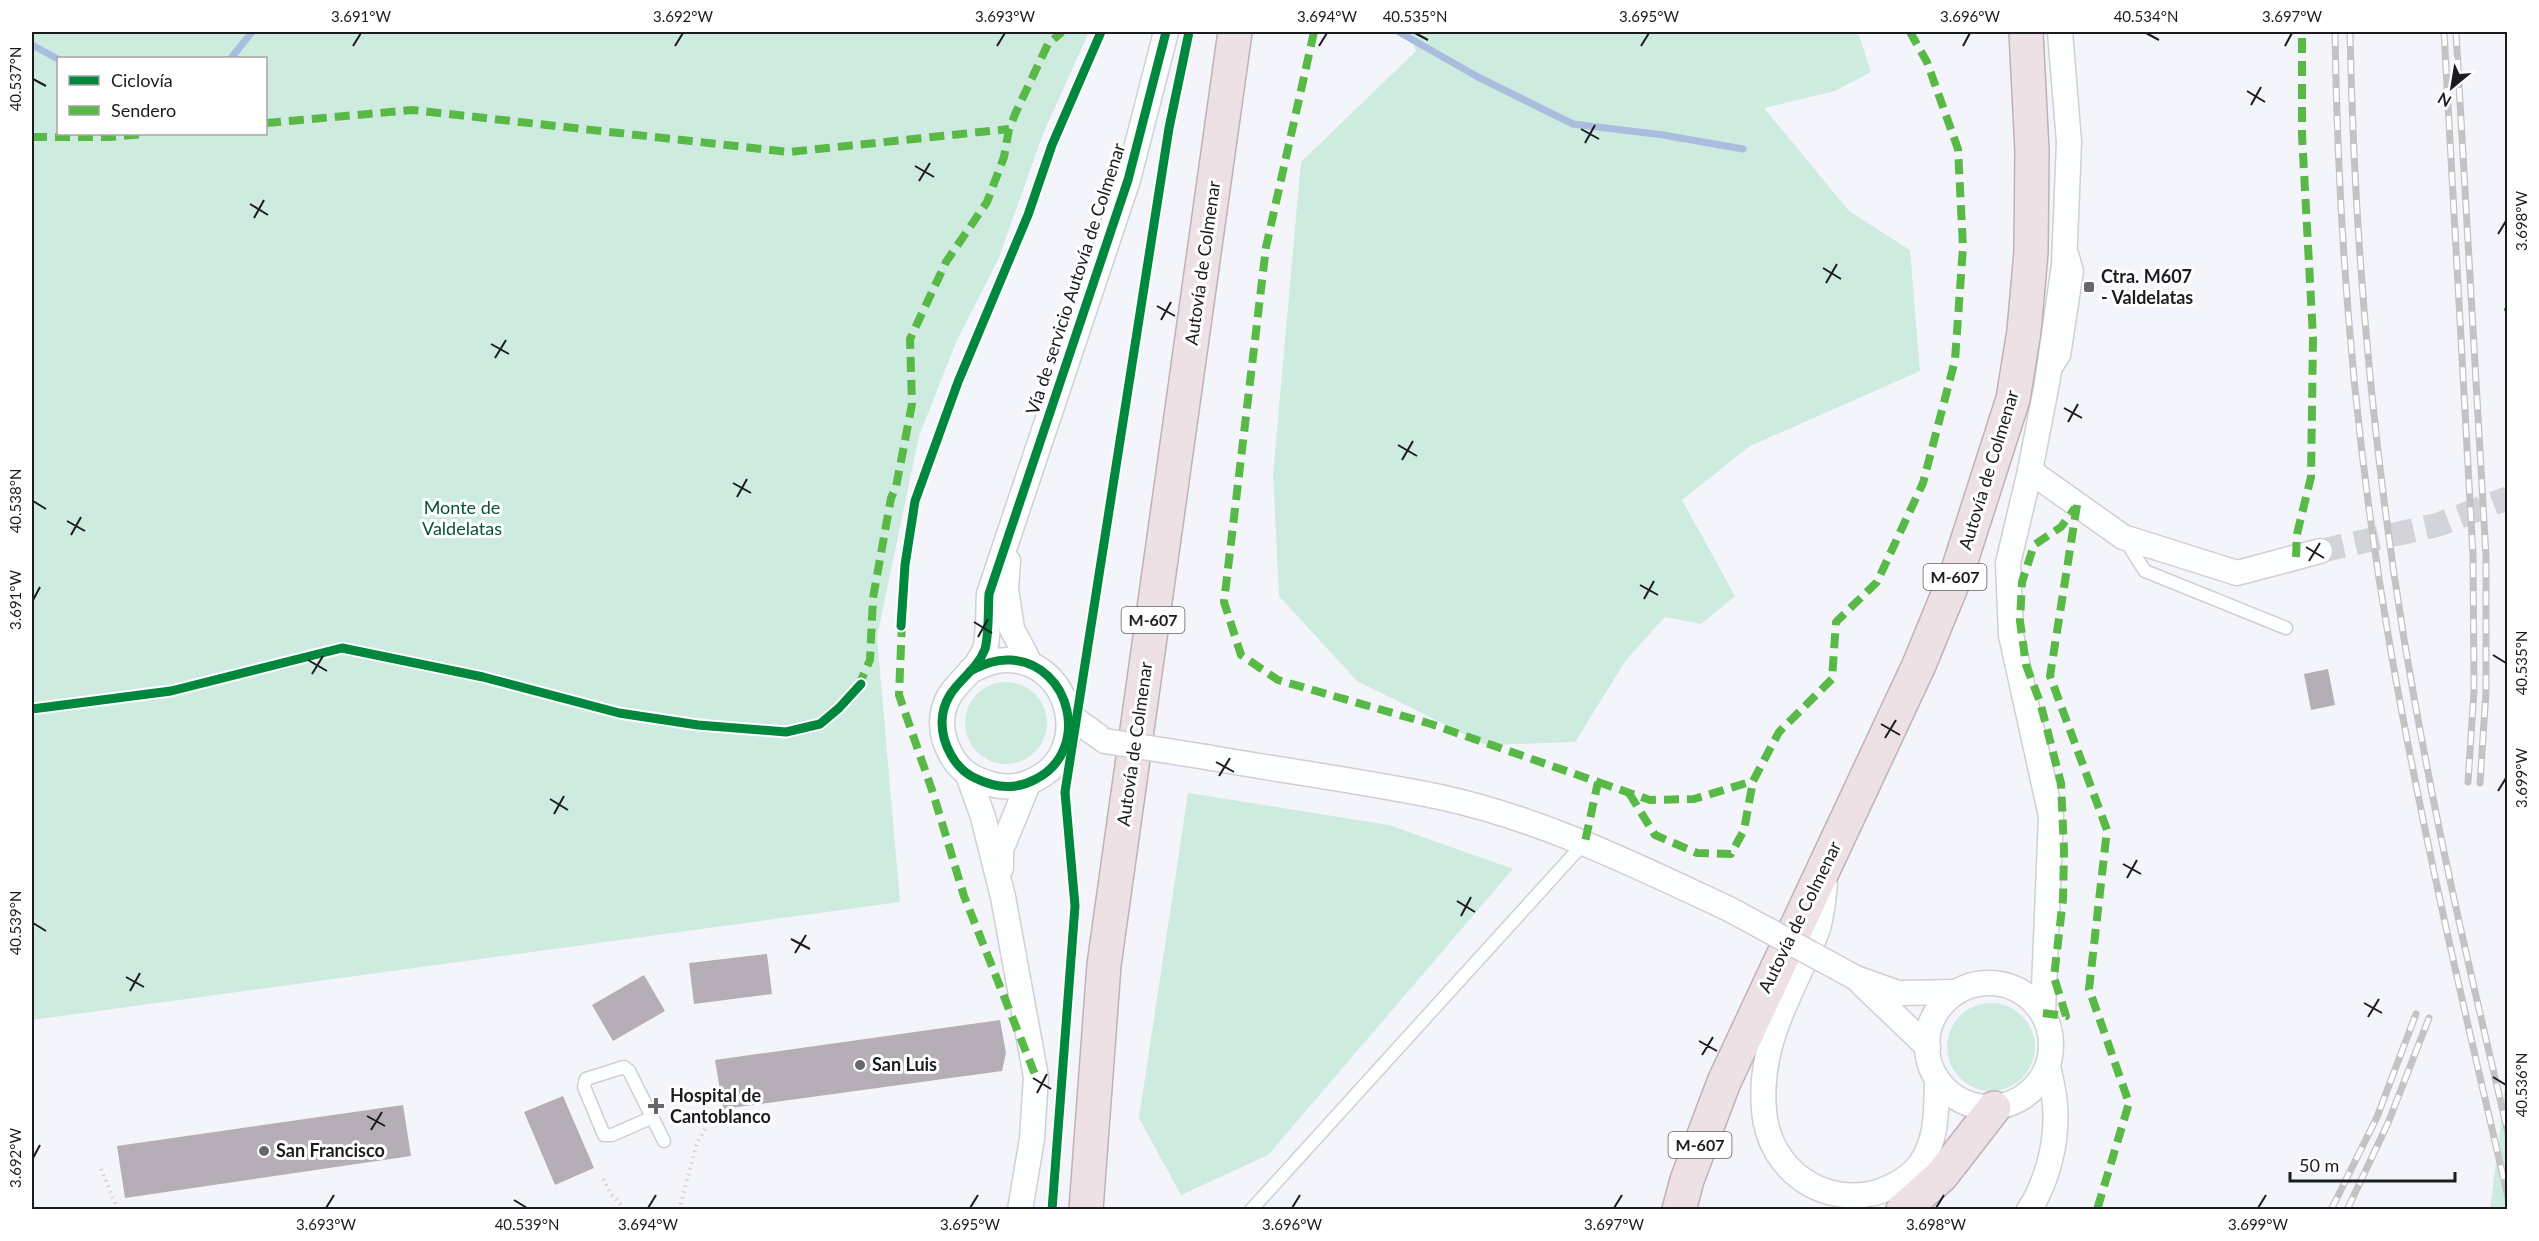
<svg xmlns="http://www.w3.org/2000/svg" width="2539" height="1241" font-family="Lato,sans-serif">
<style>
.green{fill:#cdebde;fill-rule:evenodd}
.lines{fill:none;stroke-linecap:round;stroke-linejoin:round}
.stream{stroke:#aabddf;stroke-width:7}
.building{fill:#b6aeb6}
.street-tunnel{stroke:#d3d4d9;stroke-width:24;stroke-dasharray:24 12;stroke-linecap:butt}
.lane-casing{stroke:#cfd0d3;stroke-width:15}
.street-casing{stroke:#cfd0d3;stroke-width:27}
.highway-casing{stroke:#beb1b7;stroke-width:36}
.path{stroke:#d3d3d5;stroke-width:4;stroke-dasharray:1.5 4.5;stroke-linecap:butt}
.lane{stroke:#fdfefe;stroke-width:12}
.street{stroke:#fdfefe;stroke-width:24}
.highway{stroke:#eee1e6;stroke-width:33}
.rail-casing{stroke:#c3c3c4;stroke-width:7}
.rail{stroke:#fff;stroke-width:4.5;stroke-dasharray:14;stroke-linecap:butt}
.street-bridge-casing{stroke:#cfd0d3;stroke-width:27;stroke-linecap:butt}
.street-bridge{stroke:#fdfefe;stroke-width:24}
.quiet{stroke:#58b947;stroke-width:8;stroke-dasharray:15 8;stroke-linecap:butt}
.cycleway-casing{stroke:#fff;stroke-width:13}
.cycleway{stroke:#00873e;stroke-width:9}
.ticks{fill:none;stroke:#1b1c1f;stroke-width:2}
.poi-dot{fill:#67686c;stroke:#fff;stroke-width:2}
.labels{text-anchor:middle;stroke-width:6;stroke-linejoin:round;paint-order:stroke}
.shield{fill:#fff;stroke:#5f6062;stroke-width:1.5}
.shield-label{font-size:16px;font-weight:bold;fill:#1b1c1f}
.street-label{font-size:18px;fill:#1b1c1f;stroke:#fff}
.poi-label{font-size:18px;font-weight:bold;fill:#1b1c1f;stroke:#fff;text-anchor:start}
.park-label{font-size:18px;fill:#045237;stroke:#fff}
.neatline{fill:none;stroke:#1b1c1f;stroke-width:2}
.ticks-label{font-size:15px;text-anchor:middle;fill:#1b1c1f}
</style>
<rect width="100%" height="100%" fill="#f4f5fa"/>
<g class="green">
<path d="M32,32H1089L1043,134L998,260L957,340L919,436L877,637L900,902L32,1020ZM266,58V134H58V58Z"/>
<polygon points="1408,32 1858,32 1871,72 1835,91 1764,108 1849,211 1910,250 1920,371 1750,446 1682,500 1735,596 1701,624 1665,617 1626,660 1575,742 1486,745 1357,681 1279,596 1273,474 1301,162 1416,51"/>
<circle cx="1006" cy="723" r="41"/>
<polygon points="1188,793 1389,825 1513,869 1268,1155 1181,1195 1139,1118"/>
<circle cx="1991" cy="1047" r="44"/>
<polygon points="2507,1073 2507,1209 2490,1209"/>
</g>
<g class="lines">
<g class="stream">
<polyline points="1399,32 1478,77 1573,124 1663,135 1743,149"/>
<polyline points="32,45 58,59"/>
<polyline points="231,58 252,32"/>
</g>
</g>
<g class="building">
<polygon points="2328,669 2335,705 2311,710 2304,674"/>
<polygon points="767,954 772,994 694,1004 689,963"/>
<polygon points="644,975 665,1011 613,1041 592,1005"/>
<polygon points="1000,1020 1006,1053 1002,1071 723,1109 715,1060"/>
<polygon points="563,1096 594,1168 555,1185 524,1112"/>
<polygon points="403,1105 411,1156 125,1198 117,1146"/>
</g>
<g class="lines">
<polyline class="street-tunnel" points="2320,551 2437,525 2508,498"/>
<defs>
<g id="lane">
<polyline points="2054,372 2064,356 2077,271 2072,253"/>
<polyline points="2125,540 2145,571 2286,628"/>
<polyline points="653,1117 612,1135 604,1135 584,1087 586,1079 624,1067 629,1071 664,1141"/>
<polyline points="1251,1210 1585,842"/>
</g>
<g id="street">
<polyline points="2030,471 2123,537 2237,573 2320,551"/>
<polyline points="1008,561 1006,589 1012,629 1031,665"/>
<path d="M970,671C983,665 995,659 1010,660C1072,663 1091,751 1036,779C1016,790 995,788 975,778C955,769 942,744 942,722C943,685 974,678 985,649C989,635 988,609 989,594L1128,180L1166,32"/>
<polyline points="1069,715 1105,741"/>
<path d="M1206,757C1284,771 1363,781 1440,797C1542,819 1635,865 1729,909"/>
<polyline points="968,775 983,817 1003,897 1036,1077 1032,1139 1020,1210"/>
<polyline points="1001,868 1001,850 1028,784"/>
<path d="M1825,885C1823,901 1822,919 1816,934C1792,995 1758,1041 1764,1111C1769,1170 1824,1209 1881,1191C1896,1185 1911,1177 1921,1163C1938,1138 1936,1108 1937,1079"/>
<polyline points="1856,978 1898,993 1957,992"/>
<circle cx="1989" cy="1045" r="62"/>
<polyline points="1862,984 1928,1047"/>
<polyline points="2043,1013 2051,816 2011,635 2008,563 2030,471 2047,383 2064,265 2069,142 2060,32"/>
<path d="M2029,1210C2048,1181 2058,1139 2055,1105C2054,1092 2051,1079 2048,1067"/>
</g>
<g id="highway">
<polyline points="1086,1210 1104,965 1235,32"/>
<polyline points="1679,1210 1687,1180 1724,1082 1919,665 1958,570 2013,399 2024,331 2031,252 2032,151 2026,32"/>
<polyline points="1903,1210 1942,1175 1994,1108"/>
</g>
</defs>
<use href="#lane" class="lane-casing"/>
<use href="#street" class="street-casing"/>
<use href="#highway" class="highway-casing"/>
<g class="path">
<polyline points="101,1169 118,1210"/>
<polyline points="603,1179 611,1194 626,1210"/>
<polyline points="679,1210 697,1143 707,1126"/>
</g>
<use href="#lane" class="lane"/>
<use href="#street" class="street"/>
<use href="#highway" class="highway"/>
<defs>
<g id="rail">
<path d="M2335,32C2338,237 2355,444 2390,646C2422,831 2465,1014 2508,1197"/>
<path d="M2350,32C2355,280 2380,529 2428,772C2451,893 2480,1013 2508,1133"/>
<polyline points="2444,32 2473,555 2474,691 2468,782"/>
<polyline points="2456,32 2486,556 2486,692 2480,783"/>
<polyline points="2331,1210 2377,1117 2416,1014"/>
<polyline points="2347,1210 2388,1123 2429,1018"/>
</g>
</defs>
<use href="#rail" class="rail-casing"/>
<use href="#rail" class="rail"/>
<defs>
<g id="street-bridge">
<polyline points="1105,741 1206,757"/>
<polyline points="1729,909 1856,978"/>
</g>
</defs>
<use href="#street-bridge" class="street-bridge-casing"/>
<use href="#street-bridge" class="street-bridge"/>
<g class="quiet">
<polyline points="1314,32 1266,247 1224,602 1241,655 1278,680 1431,724 1598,782 1585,842"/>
<polyline points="266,123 413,110 789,152 1009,129"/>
<polyline points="32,137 110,137 145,134"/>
<polyline points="2508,308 2508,311"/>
<polyline points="2077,505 2050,676 2107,830 2089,989 2129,1103 2097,1210"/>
<polyline points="2296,557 2297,534 2311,477 2313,337 2302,135 2302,32"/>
<polyline points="902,622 899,695 933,793 964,896 1036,1077"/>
<polyline points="858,687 870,660 873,598 891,498 896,487 912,404 910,339 946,262 987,202 1004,157 1009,129 1016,112 1048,44 1062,32"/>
<polyline points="1598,782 1650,800 1694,799 1753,781 1779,732 1832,679 1836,622 1877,582 1923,483 1955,360 1963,247 1958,149 1927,62 1910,32"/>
<polyline points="1629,793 1655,835 1697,853 1731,854 1744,830 1753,781"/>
<polyline points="2043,1013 2066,1016 2054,977 2063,899 2064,850 2061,783 2040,702 2026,665 2020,621 2022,582 2034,545 2061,527 2075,508"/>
</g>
<defs>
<g id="cycleway">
<polyline points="901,626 905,565 915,501 958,382 1028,215 1052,145 1101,32"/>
<path d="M970,671C983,665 995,659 1010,660C1072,663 1091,751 1036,779C1016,790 995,788 975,778C955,769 942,744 942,722C943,685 974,678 985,649C989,635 988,609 989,594L1128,180L1166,32"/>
<polyline points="32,709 171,691 342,648 483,677 619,713 698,725 786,732 820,724 839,708 861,684"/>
<polyline points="1052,1210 1075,906 1065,792 1169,128 1189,32"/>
</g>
</defs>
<use href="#cycleway" class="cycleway-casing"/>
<use href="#cycleway" class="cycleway"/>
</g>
<path class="ticks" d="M1415,33L1428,40M2146,33L2159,40M353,46L361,33M675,46L683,33M997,46L1005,33M1319,46L1327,33M1641,46L1649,33M1963,46L1970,33M2285,46L2292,33M33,79L46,86M2247,91L2265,102M2251,105L2261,87M1581,129L1599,139M1585,143L1595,125M915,166L934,177M919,181L930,163M250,204L268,215M254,218L264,200M2498,234L2506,221M1823,268L1841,279M1826,283L1837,264M1157,306L1175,316M1161,320L1171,302M491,344L509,354M495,358L506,340M2064,408L2082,418M2068,422L2078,404M1398,445L1417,456M1402,460L1413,441M733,483L751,493M737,497L747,479M33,501L46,509M67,521L85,531M71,535L81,517M2306,547L2324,558M2309,561L2320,543M1640,585L1658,595M1644,599L1654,581M33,600L40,587M974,622L992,633M978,637L988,619M2493,655L2506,663M308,660L327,671M312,674L323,656M1881,724L1900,735M1885,738L1896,720M1216,762L1234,772M1219,776L1230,758M2498,791L2506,778M550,799L568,810M554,814L564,796M2123,864L2141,874M2127,878L2137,860M1457,901L1475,912M1461,916L1471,897M33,923L46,931M791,939L810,949M795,953L806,935M126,977L144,987M130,991L140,973M2364,1003L2382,1013M2368,1017L2379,999M1699,1041L1717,1051M1702,1055L1713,1037M2493,1077L2506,1085M1033,1078L1051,1089M1037,1093L1047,1074M367,1116L385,1126M371,1130L382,1112M33,1158L40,1145M514,1200L527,1208M326,1208L334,1195M648,1208L656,1195M970,1208L978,1195M1292,1208L1300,1195M1614,1208L1622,1195M1936,1208L1944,1195M2258,1208L2266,1195"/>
<g class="poi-dot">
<rect x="2083" y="281" width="12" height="12" rx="3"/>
<circle cx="860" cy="1065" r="6"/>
<path d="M653 1097h6v6h6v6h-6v6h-6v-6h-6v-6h6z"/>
<circle cx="264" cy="1151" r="6"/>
</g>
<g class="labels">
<g class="shield">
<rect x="1923.5" y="564" width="63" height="26" rx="4.5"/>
<rect x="1121.5" y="607" width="63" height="26" rx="4.5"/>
<rect x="1668.5" y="1132" width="63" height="26" rx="4.5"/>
</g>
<g class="shield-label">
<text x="1955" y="583">M-607</text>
<text x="1153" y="626">M-607</text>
<text x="1700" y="1151">M-607</text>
</g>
<g class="street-label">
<text transform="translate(1203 263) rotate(-82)" y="6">Autovía de Colmenar</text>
<text transform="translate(1076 279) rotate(-72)" y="6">Vía de servicio Autovía de Colmenar</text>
<text transform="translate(1989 470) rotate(-73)" y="6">Autovía de Colmenar</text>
<text transform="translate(1135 744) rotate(-82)" y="6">Autovía de Colmenar</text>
<text transform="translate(1800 917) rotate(-64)" y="6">Autovía de Colmenar</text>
</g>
<g class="poi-label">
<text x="2101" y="283">Ctra. M607<tspan x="2101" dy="21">- Valdelatas</tspan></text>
<text x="872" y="1071">San Luis</text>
<text x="670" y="1102">Hospital de<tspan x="670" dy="21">Cantoblanco</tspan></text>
<text x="276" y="1157">San Francisco</text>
</g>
<g class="park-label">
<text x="462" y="514">Monte de<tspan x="462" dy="21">Valdelatas</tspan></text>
</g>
</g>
<rect width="2539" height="1241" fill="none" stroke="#ffffff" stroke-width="66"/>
<rect x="57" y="57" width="210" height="78" fill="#ffffff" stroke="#a4a4a5" stroke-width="1.5"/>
<rect x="69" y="76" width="30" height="9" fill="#00873e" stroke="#a4a4a5" stroke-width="1.5"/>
<text x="111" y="87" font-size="18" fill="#1b1c1f">Ciclovía</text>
<rect x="69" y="106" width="30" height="9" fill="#58b947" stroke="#a4a4a5" stroke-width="1.5"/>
<text x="111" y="117" font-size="18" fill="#1b1c1f">Sendero</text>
<g transform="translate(2452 87) rotate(210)" stroke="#ffffff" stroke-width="4.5" paint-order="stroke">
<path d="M0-4.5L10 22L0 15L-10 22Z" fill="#1b1c1f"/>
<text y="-9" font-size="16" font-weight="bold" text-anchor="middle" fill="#1b1c1f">N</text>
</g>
<path d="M2290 1172v9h165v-9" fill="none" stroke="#1b1c1f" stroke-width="3"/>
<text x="2299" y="1172" font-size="18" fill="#1b1c1f" stroke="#ffffff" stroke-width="4.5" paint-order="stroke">50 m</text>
<rect x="33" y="33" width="2473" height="1175" class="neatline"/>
<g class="ticks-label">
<text x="361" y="22">3.691°W</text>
<text x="683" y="22">3.692°W</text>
<text x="1005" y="22">3.693°W</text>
<text x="1327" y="22">3.694°W</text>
<text x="1415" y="22">40.535°N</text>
<text x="1649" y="22">3.695°W</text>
<text x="1970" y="22">3.696°W</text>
<text x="2146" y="22">40.534°N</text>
<text x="2292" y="22">3.697°W</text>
<text transform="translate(16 79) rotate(-90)" y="5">40.537°N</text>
<text transform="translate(2522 221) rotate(-90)" y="5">3.698°W</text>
<text transform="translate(16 501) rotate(-90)" y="5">40.538°N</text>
<text transform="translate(16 600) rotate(-90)" y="5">3.691°W</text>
<text transform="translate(2522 663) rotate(-90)" y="5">40.535°N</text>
<text transform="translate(2522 778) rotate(-90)" y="5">3.699°W</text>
<text transform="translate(16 923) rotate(-90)" y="5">40.539°N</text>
<text transform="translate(2522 1085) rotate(-90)" y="5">40.536°N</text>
<text transform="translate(16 1158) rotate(-90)" y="5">3.692°W</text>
<text x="326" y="1230">3.693°W</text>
<text x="527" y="1230">40.539°N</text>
<text x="648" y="1230">3.694°W</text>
<text x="970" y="1230">3.695°W</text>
<text x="1292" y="1230">3.696°W</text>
<text x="1614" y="1230">3.697°W</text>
<text x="1936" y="1230">3.698°W</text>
<text x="2258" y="1230">3.699°W</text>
</g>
</svg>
